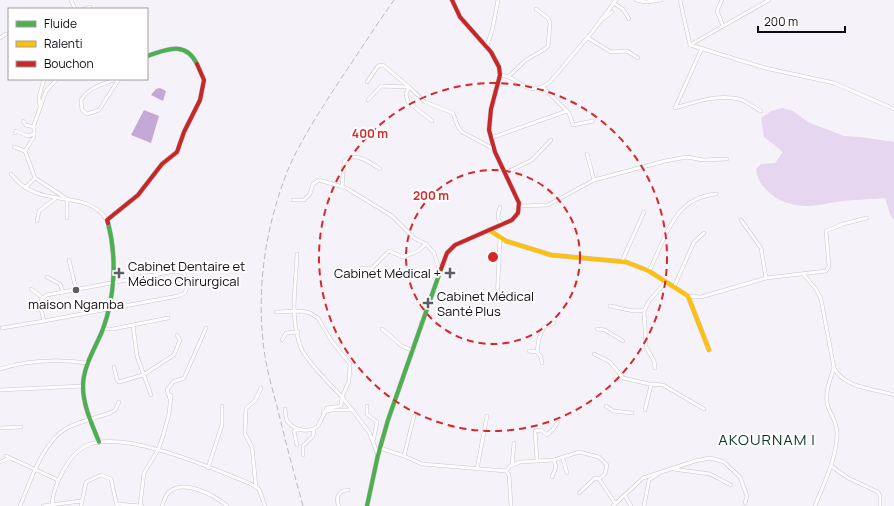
<svg xmlns="http://www.w3.org/2000/svg" width="894" height="506" font-family="Manrope,sans-serif">
<style>
.green{fill:#e6d6f0}
.water{fill:#c4a8d5}
.lines{fill:none;stroke-linecap:round;stroke-linejoin:round}
.street-casing{stroke:#c9c4cd;stroke-width:4}
.fast-casing{stroke:#c9c4cd;stroke-width:5}
.slow-casing{stroke:#c9c4cd;stroke-width:5}
.jam-casing{stroke:#c9c4cd;stroke-width:5}
.street{stroke:#fefdfe;stroke-width:3}
.fast{stroke:#4caf50;stroke-width:4}
.slow{stroke:#ffc107;stroke-width:4}
.jam{stroke:#c62828;stroke-width:4}
.rail{stroke:#bbbabc;stroke-width:1;stroke-dasharray:6 3;stroke-linecap:butt}
.ring{fill:none;stroke:#d62828;stroke-width:2;stroke-dasharray:7 5}
.poi-dot{fill:#605b64;stroke:#fff;stroke-width:1.5}
.labels{text-anchor:middle;stroke-width:4;stroke-linejoin:round;paint-order:stroke}
.poi-label{font-size:13px;fill:#100914;stroke:#fff;text-anchor:start}
.quarter-label{font-size:15px;letter-spacing:1px;fill:#073624;stroke:#fff}
.centre{fill:#d62828;stroke:#fff;stroke-width:2}
.ring-label{font-size:12px;text-anchor:middle;font-weight:bold;fill:#d62828;stroke:#fff;stroke-width:4;stroke-linejoin:round;paint-order:stroke}
</style>
<rect width="100%" height="100%" fill="#f6f2f9"/>
<path class="green" d="M783,108L793,111L808,122L844,136L860,137L894,142V220L890,214L885,198C869,200 852,199 836,202C827,203 818,206 808,206C785,207 759,193 756,169L761,164L775,163L783,152L764,137L761,118L771,111Z"/>
<g class="water">
<polygon points="160,88 166,91 163,101 151,95 156,89"/>
<polygon points="144,110 159,116 151,143 131,135"/>
</g>
<g class="lines">
<defs>
<g id="street">
<polyline points="71,0 75,9"/>
<polyline points="636,0 646,2 661,0"/>
<polyline points="680,0 690,45"/>
<polyline points="722,0 717,11 723,26"/>
<polyline points="613,3 623,9 629,19"/>
<polyline points="84,9 90,7"/>
<polyline points="601,20 612,12"/>
<polyline points="0,38 6,34"/>
<polyline points="588,38 611,52 627,51 638,58"/>
<polyline points="690,45 765,68 834,83 894,109"/>
<polyline points="690,45 769,0"/>
<polyline points="486,48 492,31 498,0"/>
<path d="M702,48L675,108C695,102 718,94 739,99C747,101 754,108 761,111"/>
<path d="M500,75C522,77 526,100 550,82L593,31L616,0"/>
<polyline points="509,76 526,60 545,49 548,46 550,23 548,18 536,9"/>
<path d="M118,79C105,83 89,87 81,100L82,110L87,114L99,110L119,79"/>
<polyline points="367,82 378,66 383,65 409,87 406,94 408,102 432,121"/>
<polyline points="543,87 569,113 573,125 593,121"/>
<polyline points="368,100 381,86 409,87 425,102 453,113 458,127 462,132 494,149"/>
<polyline points="40,107 39,97 44,79"/>
<polyline points="23,121 26,125 34,127"/>
<polyline points="15,133 16,131 28,136 34,134"/>
<polyline points="491,138 567,111"/>
<polyline points="14,147 25,151 35,178 67,199 67,218"/>
<polyline points="25,151 34,137 34,125 46,91 57,79"/>
<polyline points="587,154 594,180"/>
<polyline points="505,173 532,160 551,140"/>
<path d="M11,174C40,212 85,186 107,220"/>
<path d="M342,187L344,162C354,150 371,163 380,169"/>
<polyline points="25,188 35,178"/>
<polyline points="293,200 304,200 310,194 313,184 319,180 346,188 392,216 414,238 426,244 434,253 440,272"/>
<polyline points="520,206 548,205 594,180 665,161 687,157 703,160 727,159"/>
<path d="M500,207C498,214 496,220 503,225"/>
<polyline points="741,220 761,248 766,278"/>
<polyline points="37,221 39,211 55,199"/>
<polyline points="69,260 76,289"/>
<polyline points="622,261 644,212"/>
<polyline points="361,268 372,268 389,251 403,257 418,251 426,244"/>
<path d="M649,271C666,239 672,198 716,194"/>
<path d="M803,274L816,289L821,299L834,368C844,388 875,389 894,395"/>
<polyline points="47,277 60,284 63,292"/>
<polyline points="674,287 694,242 704,233"/>
<polyline points="31,289 42,297"/>
<polyline points="688,296 701,297 766,278 826,271 829,266 826,231 843,224 867,218"/>
<polyline points="497,301 500,237"/>
<path d="M610,306C622,308 634,313 645,310"/>
<polyline points="276,312 302,311 310,313 318,318 331,340 350,364 349,381 342,397 369,432 378,455"/>
<polyline points="133,325 137,356 151,395"/>
<path d="M2,328L44,321L41,309V300L47,295L175,271L184,273C187,280 188,286 185,293L178,296L44,321"/>
<polyline points="103,329 113,329 168,318"/>
<polyline points="382,329 402,346 413,351"/>
<polyline points="597,329 605,330 623,341"/>
<polyline points="282,340 286,333 298,332"/>
<polyline points="529,351 537,352 539,338 544,327 554,323"/>
<polyline points="537,352 541,357 542,363"/>
<polyline points="594,354 610,362 623,378 649,384 663,385 704,409"/>
<polyline points="114,367 117,380 119,382 143,375 174,355 180,340 177,335"/>
<polyline points="655,368 654,361 646,347 644,311 649,301 666,282"/>
<path d="M0,369C29,360 57,359 87,363"/>
<polyline points="0,390 83,386"/>
<polyline points="170,399 167,390 173,382 184,378 206,328"/>
<polyline points="367,406 367,414 377,422 373,442"/>
<polyline points="606,406 613,411 632,413"/>
<path d="M285,409C286,413 285,419 288,422C295,431 310,433 318,426L327,408L341,406L342,397C332,386 306,361 301,348C289,315 296,288 297,254"/>
<polyline points="645,410 651,385"/>
<polyline points="323,412 332,410 353,410"/>
<polyline points="0,428 21,427"/>
<polyline points="297,445 294,431 299,429"/>
<polyline points="380,448 404,456 422,464 506,471 510,466 520,462 554,460 579,452 599,457 607,465 605,474 599,479"/>
<polyline points="303,455 303,446 313,436 314,429"/>
<polyline points="6,456 58,480"/>
<polyline points="404,456 414,416"/>
<polyline points="563,459 567,473"/>
<polyline points="537,460 535,431 541,430 547,435 554,428 558,422"/>
<polyline points="0,462 10,458"/>
<polyline points="512,465 514,443"/>
<polyline points="831,466 848,478 878,492 880,496 880,506"/>
<polyline points="208,468 222,425 222,406"/>
<polyline points="477,469 487,416"/>
<polyline points="673,469 710,474 731,485"/>
<polyline points="506,471 509,475 511,506"/>
<polyline points="552,477 556,467 554,460"/>
<polyline points="256,487 252,447 245,434 246,408 255,401 261,388"/>
<polyline points="579,493 595,478 599,479 615,503"/>
<polyline points="625,496 631,506"/>
<polyline points="117,504 140,506"/>
<path d="M20,506C30,482 43,441 67,428C81,421 96,418 110,413L115,410L119,402"/>
<polyline points="43,506 81,501"/>
<path d="M52,506C52,494 57,482 63,471C69,460 76,450 88,445C126,430 211,468 249,483L259,489L265,506"/>
<polyline points="81,506 86,482 101,475 111,479 117,506"/>
<polyline points="142,506 140,506 144,473 158,450 163,436 169,414 171,395"/>
<path d="M162,506C164,501 165,496 169,492C185,479 214,495 227,506"/>
<path d="M339,506C335,498 339,490 348,490"/>
<polyline points="613,506 643,478 695,461 710,458 724,462 740,477 747,496 745,503"/>
<polyline points="644,506 649,480 658,474"/>
<path d="M815,506C824,483 837,458 837,433C837,423 832,416 828,407C824,394 830,380 834,368"/>
</g>
<g id="fast">
<path d="M147,56C166,50 185,40 197,64"/>
<path d="M99,442C92,424 83,406 83,386C83,366 96,347 103,329C115,296 117,257 108,223"/>
<polyline points="367,506 378,455 388,420 441,269"/>
</g>
<polyline id="slow" points="489,230 506,241 551,255 626,262 649,271 688,296 709,350"/>
<g id="jam">
<polyline points="108,223 107,220 138,195 162,164 177,152 184,132 200,100 204,80 197,64"/>
<polyline points="441,269 447,253 455,245 512,220 518,213 519,203 495,152 489,130 491,109 500,75 499,67 491,52 460,17 452,0"/>
</g>
</defs>
<use href="#street" class="street-casing"/>
<use href="#fast" class="fast-casing"/>
<use href="#slow" class="slow-casing"/>
<use href="#jam" class="jam-casing"/>
<use href="#street" class="street"/>
<use href="#fast" class="fast"/>
<use href="#slow" class="slow"/>
<use href="#jam" class="jam"/>
<path class="rail" d="M303,506C294,473 285,440 277,406C271,385 265,363 263,341C257,283 266,227 287,172C300,141 320,111 338,83C357,55 375,27 394,0"/>
</g>
<g class="ring">
<circle cx="493" cy="257" r="87"/>
<circle cx="493" cy="257" r="174"/>
</g>
<g class="poi-dot">
<path d="M117 267h4v4h4v4h-4v4h-4v-4h-4v-4h4z"/>
<path d="M448 267h4v4h4v4h-4v4h-4v-4h-4v-4h4z"/>
<circle cx="76" cy="290" r="4"/>
<path d="M426 297h4v4h4v4h-4v4h-4v-4h-4v-4h4z"/>
</g>
<g class="labels">
<g class="poi-label">
<text x="128" y="271">Cabinet Dentaire et<tspan x="128" dy="15">Médico Chirurgical</tspan></text>
<text x="441" y="278" text-anchor="end">Cabinet Médical +</text>
<text x="437" y="301">Cabinet Médical<tspan x="437" dy="15">Santé Plus</tspan></text>
<text x="76" y="309" text-anchor="middle">maison Ngamba</text>
</g>
<g class="quarter-label">
<text x="767" y="445">AKOURNAM I</text>
</g>
</g>
<circle cx="493" cy="257" r="6" class="centre"/>
<g class="ring-label">
<text x="370" y="138">400 m</text>
<text x="431" y="200">200 m</text>
</g>
<rect x="8" y="8" width="140" height="72" fill="#ffffff" stroke="#9f9da1"/>
<rect x="16" y="21" width="20" height="6" fill="#4caf50" stroke="#9f9da1"/>
<text x="44" y="28" font-size="12" fill="#100914">Fluide</text>
<rect x="16" y="41" width="20" height="6" fill="#ffc107" stroke="#9f9da1"/>
<text x="44" y="48" font-size="12" fill="#100914">Ralenti</text>
<rect x="16" y="61" width="20" height="6" fill="#c62828" stroke="#9f9da1"/>
<text x="44" y="68" font-size="12" fill="#100914">Bouchon</text>
<path d="M758 26v6h87v-6" fill="none" stroke="#100914" stroke-width="2"/>
<text x="764" y="26" font-size="12" fill="#100914" stroke="#ffffff" stroke-width="3" paint-order="stroke">200 m</text>
</svg>
